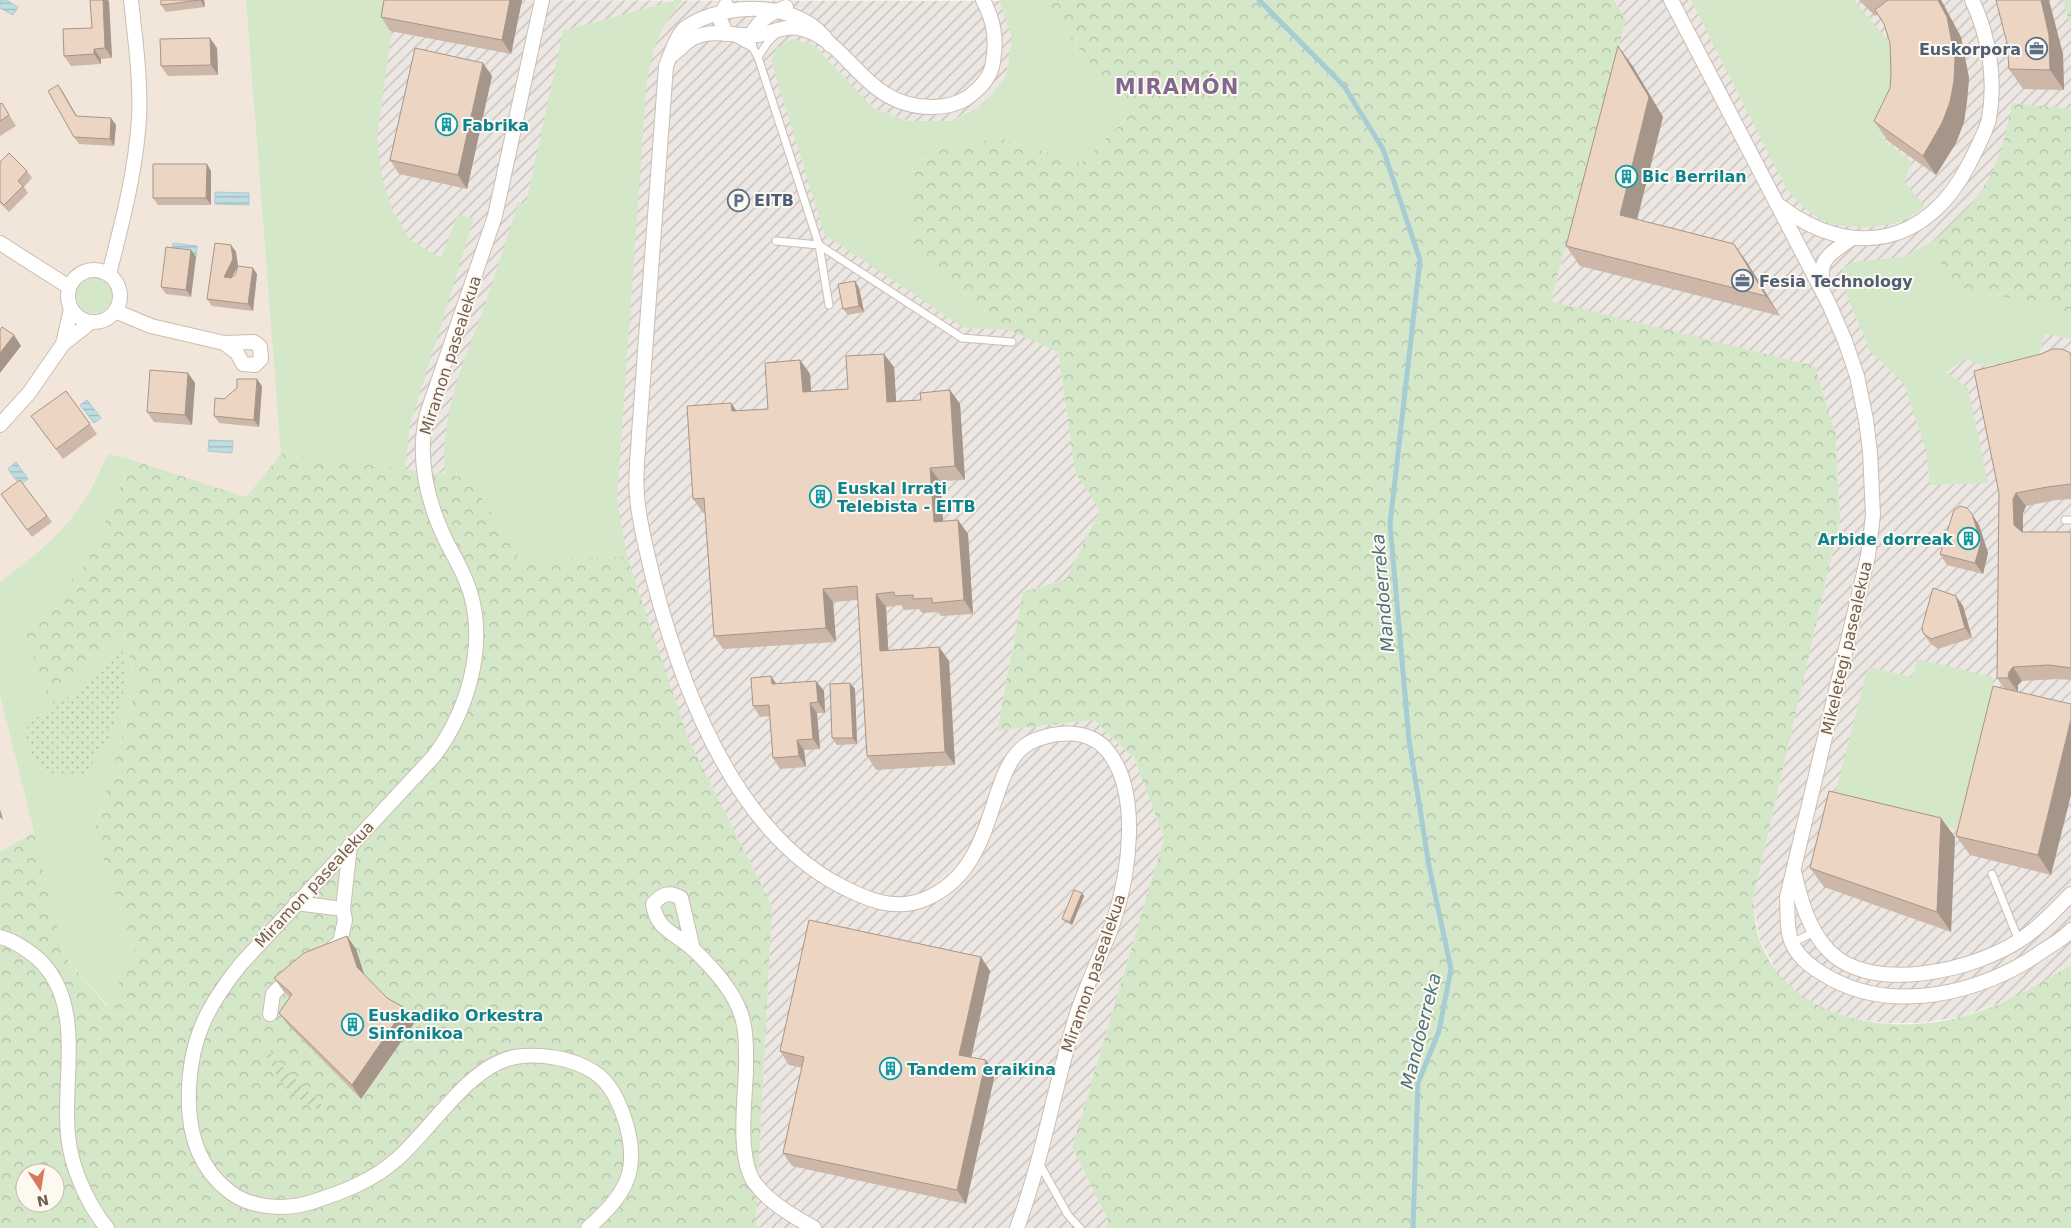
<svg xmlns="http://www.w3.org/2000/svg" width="2071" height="1228" font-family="'DejaVu Sans',sans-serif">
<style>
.residential{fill:#f1e6d9}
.industrial{fill:url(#industrial-furrows)}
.grass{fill:#d5e7c9}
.forest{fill:url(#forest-crowns);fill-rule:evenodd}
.park{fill:url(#park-dots)}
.garden{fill:url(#garden-furrows)}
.water{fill:url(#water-rules);stroke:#a7ccd3}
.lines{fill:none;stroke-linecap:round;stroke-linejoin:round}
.stream{stroke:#a7ccd3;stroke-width:5}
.service-casing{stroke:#ccbdb1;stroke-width:9}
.minor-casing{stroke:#ccbdb1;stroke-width:16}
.service{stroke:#fff;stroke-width:7}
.minor{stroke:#fff;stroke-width:14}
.wall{fill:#ccb7a9}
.shaded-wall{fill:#a69589}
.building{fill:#edd5c4;stroke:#a69589}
.labels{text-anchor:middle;stroke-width:4;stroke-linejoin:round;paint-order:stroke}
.service-label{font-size:16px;font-weight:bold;fill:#4e5e75;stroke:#fdf8f0;text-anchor:start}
.culture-label{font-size:16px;font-weight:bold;fill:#0d838f;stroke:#fdf8f0;text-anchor:start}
.street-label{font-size:16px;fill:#735d50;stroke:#fdf8f0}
.water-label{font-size:18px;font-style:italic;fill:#48737d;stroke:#fdf8f0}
.district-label{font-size:21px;font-weight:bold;letter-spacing:1px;fill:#82678e;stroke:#fdf8f0}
</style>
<defs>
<pattern id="industrial-furrows" width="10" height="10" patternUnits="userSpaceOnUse" patternTransform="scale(1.25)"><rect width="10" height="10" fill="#ece7e2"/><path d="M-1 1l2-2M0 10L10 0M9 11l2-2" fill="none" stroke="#c4beba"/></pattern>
<pattern id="forest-crowns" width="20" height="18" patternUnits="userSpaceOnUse" patternTransform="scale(1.25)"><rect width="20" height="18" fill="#d5e7c9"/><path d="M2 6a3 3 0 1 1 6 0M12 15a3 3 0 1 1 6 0" fill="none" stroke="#b1bea6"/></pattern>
<pattern id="park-dots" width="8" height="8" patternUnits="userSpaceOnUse" patternTransform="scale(1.25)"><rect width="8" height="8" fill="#d5e7c9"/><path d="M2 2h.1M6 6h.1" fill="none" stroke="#b1bea6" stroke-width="1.8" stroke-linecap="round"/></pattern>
<pattern id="garden-furrows" width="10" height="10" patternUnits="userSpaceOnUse" patternTransform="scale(1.25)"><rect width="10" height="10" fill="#d5e7c9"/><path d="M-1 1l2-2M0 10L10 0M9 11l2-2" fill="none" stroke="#b1bea6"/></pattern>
<pattern id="water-rules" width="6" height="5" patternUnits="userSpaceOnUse" patternTransform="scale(1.25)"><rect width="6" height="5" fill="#c0dde3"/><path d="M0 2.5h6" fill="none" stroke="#a0b6ba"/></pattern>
</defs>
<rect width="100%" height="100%" fill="#fbf4ea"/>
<g class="residential">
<polygon points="0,0 246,0 281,454 246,497 108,454 82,505 57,535 25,564 0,582"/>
<polygon points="0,695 34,832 0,852"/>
</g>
<g class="industrial">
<polygon points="246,0 1000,1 1012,38 1006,76 983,105 950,121 908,121 873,108 814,45 792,39 964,328 1008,330 1058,352 1075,472 1101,510 1066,579 1023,592 997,731 1094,720 1134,758 1164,838 1072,1148 1108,1220 1106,1228 762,1228 756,1224 772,906 688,738 445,474 281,454"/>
<polygon points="1614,0 2071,0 2071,965 2022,995 1961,1017 1920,1023 1887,1023 1850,1018 1824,1009 1801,996 1779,976 1760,940 1753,900 1840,520 1836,436 1815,366 1551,302 1626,20"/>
</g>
<g class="grass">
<polygon points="246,0 396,0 377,137 382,178 393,211 409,239 441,258 458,215 474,218 410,425 405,469 281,454"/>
<path d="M676,0H682C658,32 651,50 646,90L617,499L627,557L520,559L470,479L445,474C439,417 465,360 484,307C496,272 508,237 518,202L526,204L563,31Z"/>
<polygon points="999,0 1041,0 1130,115 1081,163 999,138 910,249 1008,330 964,328 825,235 771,61 776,48 792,39 814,45 873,108 908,121 950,121 983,105 1006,76 1012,38"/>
<path d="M1691,0H1854L1889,42L1896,57L1890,125L1882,138L1912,162L1904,182L1925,206C1916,213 1906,220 1895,223C1876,228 1844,229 1826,222C1811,216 1798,201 1787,190Z"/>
<polygon points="1934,241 1947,284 2071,312 2071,339 2045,334 2038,358 1983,366 1966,359 1946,372 1968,388 1988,483 1930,485 1926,450 1904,384 1870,351 1841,281 1842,269 1852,262 1903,257"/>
<circle cx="94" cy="295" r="18"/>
<path d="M108,454L132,460L88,561L25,632L123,635L137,685L94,832L135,952L108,1006L65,957L0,695V582C30,560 60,536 81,505C92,490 99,471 108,454Z"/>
<polygon points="1917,659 1993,677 1991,701 1960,830 1834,798 1868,667 1912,677"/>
</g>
<g class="forest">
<path d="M1041,0H1614L1626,20L1551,301L1815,366L1836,436L1840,520L1753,900C1755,913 1755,929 1760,941C1789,1020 1889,1036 1961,1017C2001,1007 2036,986 2071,965V1228H1106L1108,1220L1072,1148L1164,838L1134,758L1094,720L997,731L1023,592L1066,579L1100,510L1075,472L1058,352L1008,330L910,249L916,154L999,138L1081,163L1130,115Z"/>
<polygon points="2063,0 2071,0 2071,28"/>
<path d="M2012,103L2071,109V312L1947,284L1934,241C1985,196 2000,170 2012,103Z"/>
<path d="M281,454L445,474L470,479L520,559L627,557L688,738L772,906L756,1224L762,1228H0V852L34,832L65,957L107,1006L135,952L94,832L137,685L123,635L51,705L25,632L88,561L132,460L246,497ZM25,1173H55V1203H25Z"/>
</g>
<path class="park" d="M122,645C123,659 126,674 124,688C120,720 105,751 83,774C68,778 52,777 40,765C33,757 23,742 26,731C30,718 45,714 55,707C80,690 101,666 122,645Z"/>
<path class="garden" d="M267,1048H273L269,1053L327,1110L324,1112C285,1094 283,1087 264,1051Z"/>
<g class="water">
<polygon points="0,0 6,0 18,7 13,15 0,8"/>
<polygon points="215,192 249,193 249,205 215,204"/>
<polygon points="173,243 197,246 196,257 171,254"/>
<polygon points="87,400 101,418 94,423 80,405"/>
<polygon points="209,440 233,441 232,453 208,451"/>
<polygon points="16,462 28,479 20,485 8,469"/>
</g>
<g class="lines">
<polyline class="stream" points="1259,0 1344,86 1383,149 1420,260 1390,524 1409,740 1429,866 1451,969 1439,1031 1418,1083 1413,1228"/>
<defs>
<g id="service">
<polyline points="751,35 753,48 758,57 819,245 829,305"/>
<polyline points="733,37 753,48"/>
<polyline points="758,57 768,42 776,34"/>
<polyline points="776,241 819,245 962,338 1012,342"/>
<polyline points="2065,520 2071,520"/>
<polyline points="1992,874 2019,941"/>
<polyline points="1792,943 1814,932"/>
<polyline points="1039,1163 1068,1215 1080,1228"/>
</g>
<g id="minor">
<path d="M542,0L495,216L427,414C416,459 427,502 447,543C456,560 466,576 471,595C486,649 467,712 434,756L241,964C209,1004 191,1036 189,1088C187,1128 197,1167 230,1192C252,1209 287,1210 312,1202C343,1192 372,1181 396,1160C431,1130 469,1065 515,1057C541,1053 572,1058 594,1072C620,1089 635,1140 630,1169C626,1193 605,1213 588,1228"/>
<path d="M1671,0L1829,304L1845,341L1857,376L1866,420L1870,452L1873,515L1868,556L1787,897C1788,911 1786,929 1792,943C1798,957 1810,966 1823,974C1890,1016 1983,994 2044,950C2053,944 2064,938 2071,930"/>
<polyline points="726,34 719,17 726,5"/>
<path d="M751,35C760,19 769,14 786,7"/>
<path d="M830,45C803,0 726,0 685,28C676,37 671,54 666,66L639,434C638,454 635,476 637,496C639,524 647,551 653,578C681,687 734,829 839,885C866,899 894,912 925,899C1004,867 983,760 1035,740C1058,731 1088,729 1106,749C1142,791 1129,875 1113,923C1101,956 1085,987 1075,1020C1054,1089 1042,1161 1017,1228"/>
<path d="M672,55C679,50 686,42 693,38C713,28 736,37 757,35C770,34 784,25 798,28C848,36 862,107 931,107C944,107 956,105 967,98C979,89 991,78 993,62C997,39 994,21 983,0"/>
<path d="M1780,206C1852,261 1928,245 1969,164C1976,150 1985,134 1989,119C1996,79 1989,36 1972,0"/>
<polyline points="0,243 69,287"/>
<circle cx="94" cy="296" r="26"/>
<path d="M109,274C122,223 136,171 139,118C141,78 135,39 131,0"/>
<path d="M1823,284C1817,258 1833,252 1852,238"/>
<polyline points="115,311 151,326 224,343 254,342 260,347 261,359 255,365 243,364 237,353 224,343"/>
<polyline points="63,344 71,309"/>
<polyline points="0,425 29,393 63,344 91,322"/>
<path d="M1794,872C1801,901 1808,929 1829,951C1872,995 1975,970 2020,940C2039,928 2055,910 2071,894"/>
<polyline points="296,903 343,909"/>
<path d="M0,937C13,940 26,949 36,957C90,1004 58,1087 70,1149C75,1175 90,1208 107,1228"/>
<path d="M693,949L681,898C669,891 662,894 653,904C657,932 677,933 694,950C714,969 737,994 743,1021C747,1036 746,1054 746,1070C745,1101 737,1155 754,1182C768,1202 793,1216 814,1228"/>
<polyline points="329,951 340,942 345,920 343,909 350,845"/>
<polyline points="270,1014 273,994 292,975"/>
</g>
</defs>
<use href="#service" class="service-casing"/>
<use href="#minor" class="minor-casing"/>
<use href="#service" class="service"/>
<use href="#minor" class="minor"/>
</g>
<g class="wall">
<polygon points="90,0 108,0 109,2 112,58 101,59 101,64 71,66 64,56 92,28"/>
<polygon points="204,0 205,7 166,12 161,5"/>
<polygon points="522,0 511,54 390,31 381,17"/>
<polygon points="1859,0 1941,0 1961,37 1969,78 1967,101 1964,122 1956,143 1936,175 1888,141 1874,121 1890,88 1891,74 1890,43 1884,24 1878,14 1875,16"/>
<polygon points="217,48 218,75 168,76 161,66"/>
<polygon points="2063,54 2064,90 2023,89 2009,69"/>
<polygon points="1632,65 1663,117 1637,220 1734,244 1748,264 1780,316 1580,266 1566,246"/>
<polygon points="492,76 467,189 399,174 390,160"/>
<polygon points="58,85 77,116 116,125 114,146 79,144 74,137"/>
<polygon points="2,103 16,126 0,136 0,104"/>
<polygon points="0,162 27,171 32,178 24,187 28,193 9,212 0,203"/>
<polygon points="211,171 211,205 158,205 153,198"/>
<polygon points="231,245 236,252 238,266 232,277 257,274 253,311 212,306 207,299"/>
<polygon points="191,250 196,257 191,297 166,294 161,287"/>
<polygon points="855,281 859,288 864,312 848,315 843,309"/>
<polygon points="2071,356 2071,499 2056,500 2026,506 2023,513 2023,532 2071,532 2071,680 2058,679 2022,681 2018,685 2018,692 2051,875 1970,855 1956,836 2004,688 1997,678 1999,493"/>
<polygon points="800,360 810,374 811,392 848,389 894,367 896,401 921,400 950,390 960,404 965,480 940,481 943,521 958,520 968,534 973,614 941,616 938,612 922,613 919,609 904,610 901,605 886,607 888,650 939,647 949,661 955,765 876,770 867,756 858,600 833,602 836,642 723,649 714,636 705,513 703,513 693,499 737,411 768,409"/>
<polygon points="188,373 195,383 192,425 154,422 147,412"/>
<polygon points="262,386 259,427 219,423 214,416 224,399"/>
<polygon points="66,391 97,434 63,459 31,416"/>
<polygon points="20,480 52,522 32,537 1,494"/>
<polygon points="1979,525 1988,553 1983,574 1947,565 1940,554"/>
<polygon points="1963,606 1972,638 1938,649 1930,643 1923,633"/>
<polygon points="776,684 824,691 825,713 817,713 820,749 804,750 806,767 780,769 773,758 770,716 760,717 753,706"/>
<polygon points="855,689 857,744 837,745 832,738"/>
<polygon points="1955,837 1951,932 1824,887 1810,868"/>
<polygon points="1082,893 1084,896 1072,925 1065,922 1062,919"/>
<polygon points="356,949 364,975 387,998 405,1008 415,1022 361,1099 289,1026 279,1013 290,997 284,992 274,978"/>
<polygon points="981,957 990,971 971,1057 995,1074 966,1204 792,1166 783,1153 802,1068 789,1065 780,1051"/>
</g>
<g class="shaded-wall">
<polygon points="103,0 108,0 109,2 112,58 105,48"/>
<polygon points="200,0 204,0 205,7"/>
<polygon points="510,0 522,0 511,54 502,40"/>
<polygon points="1938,0 1941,0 1961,37 1969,78 1967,101 1964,122 1956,143 1936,175 1923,156"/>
<polygon points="2041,0 2049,0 2063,54 2064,90 2050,70"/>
<polygon points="210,38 217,48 218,75 211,65"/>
<polygon points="1618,46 1632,65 1663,117 1633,235 1620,215"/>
<polygon points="94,49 101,59 101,64 94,54"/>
<polygon points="483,63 492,76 467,189 458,175"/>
<polygon points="58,85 63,92 80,122 76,116"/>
<polygon points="111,118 116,125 114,146 110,139"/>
<polygon points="207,164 211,171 211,205 206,198"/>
<polygon points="1734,244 1748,264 1780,316 1766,296"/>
<polygon points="231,245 236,252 238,266 228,284 224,277"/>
<polygon points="191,250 196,257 191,297 186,290"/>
<polygon points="253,268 257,274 253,311 248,304"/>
<polygon points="855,281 859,288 864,312 859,306"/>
<polygon points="14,335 21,346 0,373 0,353"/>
<polygon points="884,354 894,367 897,416 887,402"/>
<polygon points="800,360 810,374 812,406 803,392"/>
<polygon points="188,373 195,383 192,425 185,415"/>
<polygon points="257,379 262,386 259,427 254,420"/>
<polygon points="950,390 960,404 965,480 955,466"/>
<polygon points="731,403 741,417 732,411"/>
<polygon points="930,468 940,481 944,535 934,522"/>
<polygon points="2016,493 2026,506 2023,513 2023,539 2014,525 2013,499"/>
<polygon points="1972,514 1979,525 1988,553 1983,574 1975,563"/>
<polygon points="958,520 968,534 973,614 964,600"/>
<polygon points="823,589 833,602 836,642 826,628"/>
<polygon points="876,594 886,607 889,664 880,651"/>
<polygon points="1956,596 1963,606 1972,638 1965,628"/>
<polygon points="939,647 949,661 955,765 945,752"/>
<polygon points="2013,667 2022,681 2018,685 2018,692 2008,678 2009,672"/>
<polygon points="771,676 778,686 772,684"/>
<polygon points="816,681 824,691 825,713 818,702"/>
<polygon points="850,683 855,689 857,744 853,738"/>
<polygon points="810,703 817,713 820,749 813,739"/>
<polygon points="2071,719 2071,795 2051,875 2038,855"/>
<polygon points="797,740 804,750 806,767 799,756"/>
<polygon points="0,809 3,820 0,817"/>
<polygon points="1941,818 1955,837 1951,932 1937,912"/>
<polygon points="1082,893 1084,896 1072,925 1070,922"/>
<polygon points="347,936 356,949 366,980 357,967"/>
<polygon points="981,957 990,971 969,1068 959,1055"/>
<polygon points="405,1008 415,1022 361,1099 352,1085"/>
<polygon points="986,1060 995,1074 966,1204 957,1190"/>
</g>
<g class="building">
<polygon points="90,0 103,0 105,48 94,49 94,54 64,56 63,29 92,28"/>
<polygon points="161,0 200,0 161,5"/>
<polygon points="384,0 510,0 502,40 381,17"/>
<polygon points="1888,0 1938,0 1947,17 1955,59 1954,81 1950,102 1942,123 1923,156 1874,121 1890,88 1891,74 1890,43 1884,24 1875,10"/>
<polygon points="1996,0 2041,0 2049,35 2050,70 2009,69 2007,43"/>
<polygon points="210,38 211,65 161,66 160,39"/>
<polygon points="1618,46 1649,97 1620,215 1734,244 1766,296 1566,246"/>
<polygon points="415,48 483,63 458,175 390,160"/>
<polygon points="58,85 76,116 111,118 110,139 74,137 48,91"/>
<polygon points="2,103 9,115 0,121 0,104"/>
<polygon points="9,153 27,171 18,181 23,186 4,205 0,201 0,162"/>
<polygon points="153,164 207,164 206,198 153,198"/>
<polygon points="215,243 231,245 233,259 224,277 231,278 235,275 238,266 253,268 248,304 207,299"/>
<polygon points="166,247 191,250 186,290 161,287"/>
<polygon points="855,281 859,306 843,309 838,284"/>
<polygon points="2,327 14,335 0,353 0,330"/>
<polygon points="2052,349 2061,349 2069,352 2071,356 2071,484 2047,487 2016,493 2013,499 2014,525 2022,532 2071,532 2071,668 2049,665 2013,667 2009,672 2008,678 1997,678 1999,493 1974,371 2041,354"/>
<polygon points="884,354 887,402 921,400 920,393 950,390 955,466 930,468 934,522 958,520 964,600 932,603 932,598 913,599 913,595 895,596 894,592 876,594 880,651 939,647 945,752 867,756 857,586 823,589 826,628 714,636 704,498 693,499 687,406 731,403 732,411 768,409 765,363 800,360 803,392 848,389 846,356"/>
<polygon points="150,370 188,373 185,415 147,412"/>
<polygon points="237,379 257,379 254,420 214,416 215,398 224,399 237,388"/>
<polygon points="66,391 90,424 56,449 31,416"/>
<polygon points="20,480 47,516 27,530 1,494"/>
<polygon points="1960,506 1967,508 1972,514 1981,542 1975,563 1940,554 1954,510"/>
<polygon points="1933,588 1956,596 1965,628 1931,639 1923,633 1922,627"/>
<polygon points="771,676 772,684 816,681 818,702 810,703 813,739 797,740 799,756 773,758 769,705 753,706 751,678"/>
<polygon points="850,683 853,738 832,738 830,684"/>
<polygon points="1993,686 2071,704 2071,719 2038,855 1956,836"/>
<polygon points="1829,791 1941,818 1937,912 1810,868"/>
<polygon points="1074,890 1082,893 1070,922 1062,919"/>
<polygon points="809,920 981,957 959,1055 986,1060 957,1190 783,1153 804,1057 780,1051"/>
<polygon points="347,936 357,967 387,998 405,1008 352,1085 279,1013 292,994 274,978 304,953"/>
</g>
<defs>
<symbol id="office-ring" viewBox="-11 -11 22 22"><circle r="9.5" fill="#fdf8f0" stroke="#5c6f8a" stroke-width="1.5"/><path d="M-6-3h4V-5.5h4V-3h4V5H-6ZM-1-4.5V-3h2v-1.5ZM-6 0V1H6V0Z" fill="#5c6f8a"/></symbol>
<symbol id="building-ring" viewBox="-11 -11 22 22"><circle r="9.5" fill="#fdf8f0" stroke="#0f9aa8" stroke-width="1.5"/><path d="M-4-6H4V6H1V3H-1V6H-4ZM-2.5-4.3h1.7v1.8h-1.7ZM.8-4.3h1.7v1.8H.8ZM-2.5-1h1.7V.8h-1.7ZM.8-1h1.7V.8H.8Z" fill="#0f9aa8"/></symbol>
<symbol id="parking-ring" viewBox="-11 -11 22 22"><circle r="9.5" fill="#fdf8f0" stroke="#5c6f8a" stroke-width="1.5"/><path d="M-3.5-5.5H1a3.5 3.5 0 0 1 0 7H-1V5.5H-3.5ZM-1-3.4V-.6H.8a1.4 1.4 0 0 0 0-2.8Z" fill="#5c6f8a"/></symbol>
</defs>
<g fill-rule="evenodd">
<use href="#office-ring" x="2024" y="36" width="25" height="25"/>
<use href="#building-ring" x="434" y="112" width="25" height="25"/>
<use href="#building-ring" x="1614" y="164" width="25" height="25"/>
<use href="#parking-ring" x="726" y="188" width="25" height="25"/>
<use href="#office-ring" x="1730" y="268" width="25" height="25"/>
<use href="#building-ring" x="808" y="484" width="25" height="25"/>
<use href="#building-ring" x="1956" y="526" width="25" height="25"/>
<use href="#building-ring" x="340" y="1012" width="25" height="25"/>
<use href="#building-ring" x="878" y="1056" width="25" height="25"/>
</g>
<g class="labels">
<g class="service-label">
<text x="2021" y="55" text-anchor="end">Euskorpora</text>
<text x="754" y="206">EITB</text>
<text x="1759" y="287">Fesia Technology</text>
</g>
<g class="culture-label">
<text x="462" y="131">Fabrika</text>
<text x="1642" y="182">Bic Berrilan</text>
<text x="837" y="494">Euskal Irrati<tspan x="837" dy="18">Telebista - EITB</tspan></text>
<text x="1953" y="545" text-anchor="end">Arbide dorreak</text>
<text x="368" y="1021">Euskadiko Orkestra<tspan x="368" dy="18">Sinfonikoa</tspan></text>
<text x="907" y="1075">Tandem eraikina</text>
</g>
<g class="street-label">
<text transform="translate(450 355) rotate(-72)" y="6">Miramon pasealekua</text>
<text transform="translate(1846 648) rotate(-77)" y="6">Mikeletegi pasealekua</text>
<text transform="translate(314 884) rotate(-47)" y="6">Miramon pasealekua</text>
<text transform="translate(1093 973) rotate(-71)" y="6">Miramon pasealekua</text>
</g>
<g class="water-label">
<text transform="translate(1383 593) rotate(-95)" y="6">Mandoerreka</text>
<text transform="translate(1421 1031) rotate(-76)" y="6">Mandoerreka</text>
</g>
<g class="district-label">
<text x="1177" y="94">MIRAMÓN</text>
</g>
</g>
<g transform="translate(40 1188) rotate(168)"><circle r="24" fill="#fdf8f0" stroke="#c6bab0"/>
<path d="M0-4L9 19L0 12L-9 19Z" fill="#d7795c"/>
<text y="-8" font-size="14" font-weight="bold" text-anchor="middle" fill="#735d50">N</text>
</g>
</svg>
